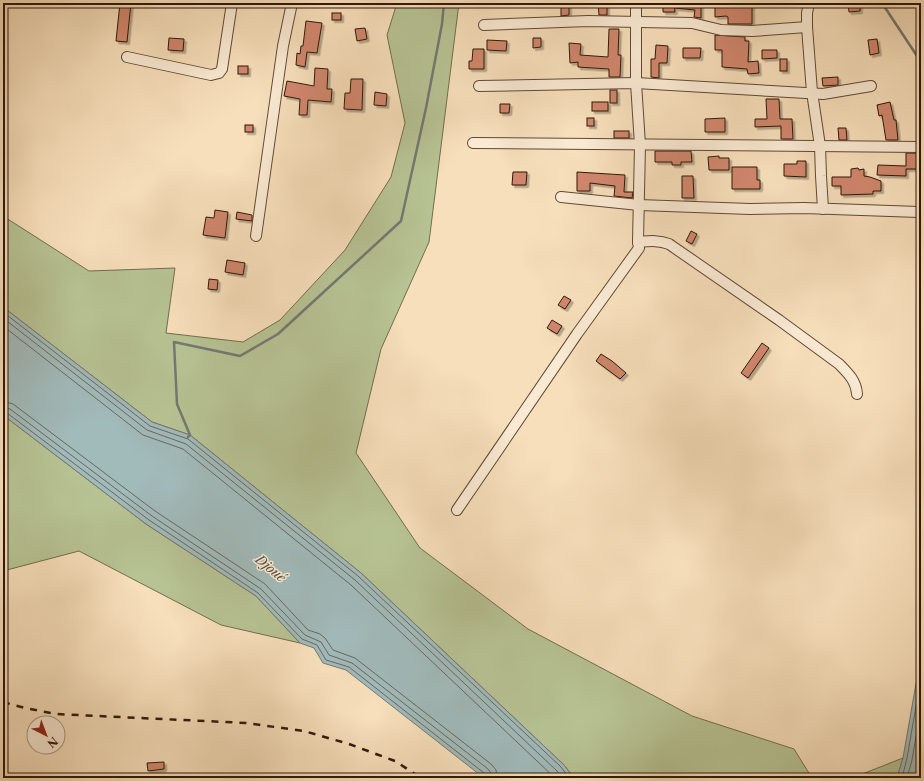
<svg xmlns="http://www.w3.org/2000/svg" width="924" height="781" font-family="'Libre Caslon Text',serif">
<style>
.green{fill:#b7c394;stroke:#736d4e}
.water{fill:#a1baba;stroke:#737973}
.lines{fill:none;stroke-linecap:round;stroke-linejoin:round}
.shore{stroke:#686861;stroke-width:1}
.stream{stroke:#737973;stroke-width:2.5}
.building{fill:#d1876e;stroke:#2f1708;filter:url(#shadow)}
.minor-casing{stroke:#614935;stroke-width:12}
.minor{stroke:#faead3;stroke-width:10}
.rail{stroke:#2f1708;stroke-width:2.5;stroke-dasharray:7 7;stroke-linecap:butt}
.labels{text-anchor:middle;stroke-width:3;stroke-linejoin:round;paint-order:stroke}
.water-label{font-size:13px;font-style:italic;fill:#575046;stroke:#faead3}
</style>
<defs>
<filter id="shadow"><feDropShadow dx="2.5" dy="2.5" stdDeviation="0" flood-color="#0004"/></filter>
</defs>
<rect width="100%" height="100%" fill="#f7dfbb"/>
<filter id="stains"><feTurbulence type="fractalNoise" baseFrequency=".005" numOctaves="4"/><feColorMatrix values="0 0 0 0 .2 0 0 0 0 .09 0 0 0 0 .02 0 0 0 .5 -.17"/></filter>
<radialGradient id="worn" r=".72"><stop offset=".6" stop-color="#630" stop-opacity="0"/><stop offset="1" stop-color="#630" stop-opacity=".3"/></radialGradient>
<g class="green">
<polygon points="397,3 459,3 429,242 381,349 356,453 420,548 528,629 692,716 794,749 812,778 574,778 564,765 361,573 190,435 152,422 3,307 3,216 89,271 175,268 166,333 243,342 280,320 345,250 391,177 405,123 387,35"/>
<polygon points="3,415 146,524 256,596 300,643 221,625 79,551 3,571"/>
<polygon points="903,758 897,778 852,778"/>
</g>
<g class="water">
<polygon points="3,307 152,422 190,435 361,573 564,765 574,778 484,778 346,670 323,663 314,648 300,643 256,596 146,524 3,415"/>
<polygon points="921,655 921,778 897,778 903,758"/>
</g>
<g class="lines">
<g class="shore">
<polyline points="3,312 150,426 188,439 358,576 561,767 569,778"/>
<polyline points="3,318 147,430 186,444 355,580 557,771 562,778"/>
<polyline points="3,326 143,435 183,449 351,585 555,778"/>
<polyline points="3,401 13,404 155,511 265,584 308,630 320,634 325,638 333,650 355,658 491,764 496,770 497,778"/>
<polyline points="3,407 10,409 152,516 261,589 305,635 321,642 329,655 352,663 488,769 491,773 491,778"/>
<polyline points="3,412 7,413 149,520 258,593 302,639 317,645 326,660 349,667 484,773 486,778"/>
<polyline points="902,778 907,758 921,678"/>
<polyline points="907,778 912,760 921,707"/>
</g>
<g class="stream">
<polyline points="882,3 921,62"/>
<polyline points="188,437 190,435 177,404 174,342 240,356 278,334 401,221 426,108 442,24 444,3"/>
</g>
</g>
<g class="building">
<polygon points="120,3 131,3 127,42 116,41"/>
<polygon points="561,3 569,3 569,15 561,16"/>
<polygon points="598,3 607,3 607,15 599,15"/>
<polygon points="663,3 674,3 675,12 663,12"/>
<polygon points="675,3 701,3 701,18 694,17 695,10 675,8"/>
<polygon points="718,3 752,5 752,24 728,24 728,17 726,16 715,17 715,5 718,5"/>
<polygon points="848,3 860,3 860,11 849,12"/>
<rect x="332" y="13" width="9" height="7"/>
<polygon points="306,21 322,23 317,53 307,52 305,67 296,65 297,53 300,54 301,46 303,46"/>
<polygon points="365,28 367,39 357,41 355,29"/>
<polygon points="609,29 619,29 618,55 621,55 620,77 609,77 609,69 578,67 578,62 570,63 569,43 581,44 580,55 608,57"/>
<polygon points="715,35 745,37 745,41 749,41 748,62 758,61 759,73 748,74 747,69 722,67 722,50 715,50"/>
<polygon points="169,38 184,39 183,51 168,50"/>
<polygon points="533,38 541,38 541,47 533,48"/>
<polygon points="877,39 879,53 870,55 868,40"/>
<polygon points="487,40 507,41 506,51 487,50"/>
<polygon points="656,45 668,46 667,63 659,63 659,78 651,77 651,59 655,59"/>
<polygon points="683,48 701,48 700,58 683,58"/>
<polygon points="473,49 484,49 484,69 469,69 469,61 472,61"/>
<polygon points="762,50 777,50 777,58 762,59"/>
<rect x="780" y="59" width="7" height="12"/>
<rect x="238" y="66" width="10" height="8"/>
<polygon points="315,68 328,69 327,89 332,89 331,102 308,100 307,115 299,115 300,99 284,96 287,81 314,86"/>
<polygon points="838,77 838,85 823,86 822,78"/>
<polygon points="351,79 363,79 362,110 344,109 345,93 350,93"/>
<rect x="610" y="90" width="7" height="13"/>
<polygon points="375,92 387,94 386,106 374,105"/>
<polygon points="766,99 779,99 780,119 792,119 793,139 781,139 781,126 755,127 755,119 767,119"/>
<rect x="592" y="102" width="16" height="9"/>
<polygon points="890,102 894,120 896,120 898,140 886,140 882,115 879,116 877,105"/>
<polygon points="500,104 510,104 509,113 500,113"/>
<rect x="587" y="118" width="7" height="8"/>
<polygon points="725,118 725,132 705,132 705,119"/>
<rect x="245" y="125" width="8" height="7"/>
<polygon points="838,128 846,128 847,140 839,140"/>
<rect x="614" y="131" width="15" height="7"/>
<polygon points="655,151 691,151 692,162 681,162 681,165 672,165 672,162 655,162"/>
<polygon points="906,153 917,153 917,159 921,159 921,167 917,166 917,169 906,169 906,176 877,175 878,165 906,166"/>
<polygon points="719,156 719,158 729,158 729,170 709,170 708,157"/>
<polygon points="797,161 806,161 806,177 784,176 784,164 797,164"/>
<polygon points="732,167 757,167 757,180 760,180 760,189 732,189"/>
<polygon points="858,168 859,170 864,169 864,176 870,177 881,181 881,191 873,191 873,194 841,195 841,186 832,186 832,177 851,177 851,169"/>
<polygon points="513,172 527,172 526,185 512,185"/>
<polygon points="577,172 625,175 624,192 633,192 632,198 614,196 615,186 590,183 590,191 577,191"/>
<polygon points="682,176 693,176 694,198 682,198"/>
<polygon points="215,210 228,212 225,238 203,235 206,217 214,218"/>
<polygon points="237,212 252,215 252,221 236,219"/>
<polygon points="691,231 697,234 692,244 686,241"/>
<polygon points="227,260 245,263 243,275 225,272"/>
<polygon points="209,279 218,280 217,290 208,289"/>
<polygon points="564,296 571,300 565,309 558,305"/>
<polygon points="552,320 562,326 557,334 547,328"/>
<polygon points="762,343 769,348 748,378 741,373"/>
<polygon points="601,354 612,361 626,373 620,379 596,361"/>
<polygon points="164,762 164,769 148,771 147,763"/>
</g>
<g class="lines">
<defs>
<g id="minor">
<polyline points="809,3 807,13 807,27 812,92 820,146 821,176 823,209"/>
<polyline points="484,25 588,21 692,23 721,30 752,31 807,27"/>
<polyline points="127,57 211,75 219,73 222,69 232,3"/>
<polyline points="479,86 636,83 823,94 871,86"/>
<polyline points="473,143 921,147"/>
<polyline points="561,197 639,205 750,209 804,208 919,212"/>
<polyline points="256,236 283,46 292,3"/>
<path d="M638,242C650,241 659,240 669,244L779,320L839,364C849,374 856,381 857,394"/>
<polyline points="457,510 577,334 639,248 638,242 640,145 636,83 636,3"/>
</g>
</defs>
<use href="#minor" class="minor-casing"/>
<use href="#minor" class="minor"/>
<polyline class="rail" points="3,702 25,708 56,714 246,723 304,731 349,744 395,761 421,778"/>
</g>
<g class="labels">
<g class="water-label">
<text transform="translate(271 568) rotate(39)" y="5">Djoué</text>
</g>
</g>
<rect width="924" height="781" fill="none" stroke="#f7dfbb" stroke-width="16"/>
<rect x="4" y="4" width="916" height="773" fill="none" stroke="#2f1708" stroke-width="2"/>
<rect x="8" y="8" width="908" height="765" fill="none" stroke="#2f1708"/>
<g transform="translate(46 735) rotate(138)"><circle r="19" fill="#faead3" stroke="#a99682"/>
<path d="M0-3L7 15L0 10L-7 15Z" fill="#8f2418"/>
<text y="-6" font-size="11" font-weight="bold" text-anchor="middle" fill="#2f1708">N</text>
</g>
<rect width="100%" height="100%" filter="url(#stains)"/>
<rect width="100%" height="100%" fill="url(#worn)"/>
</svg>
